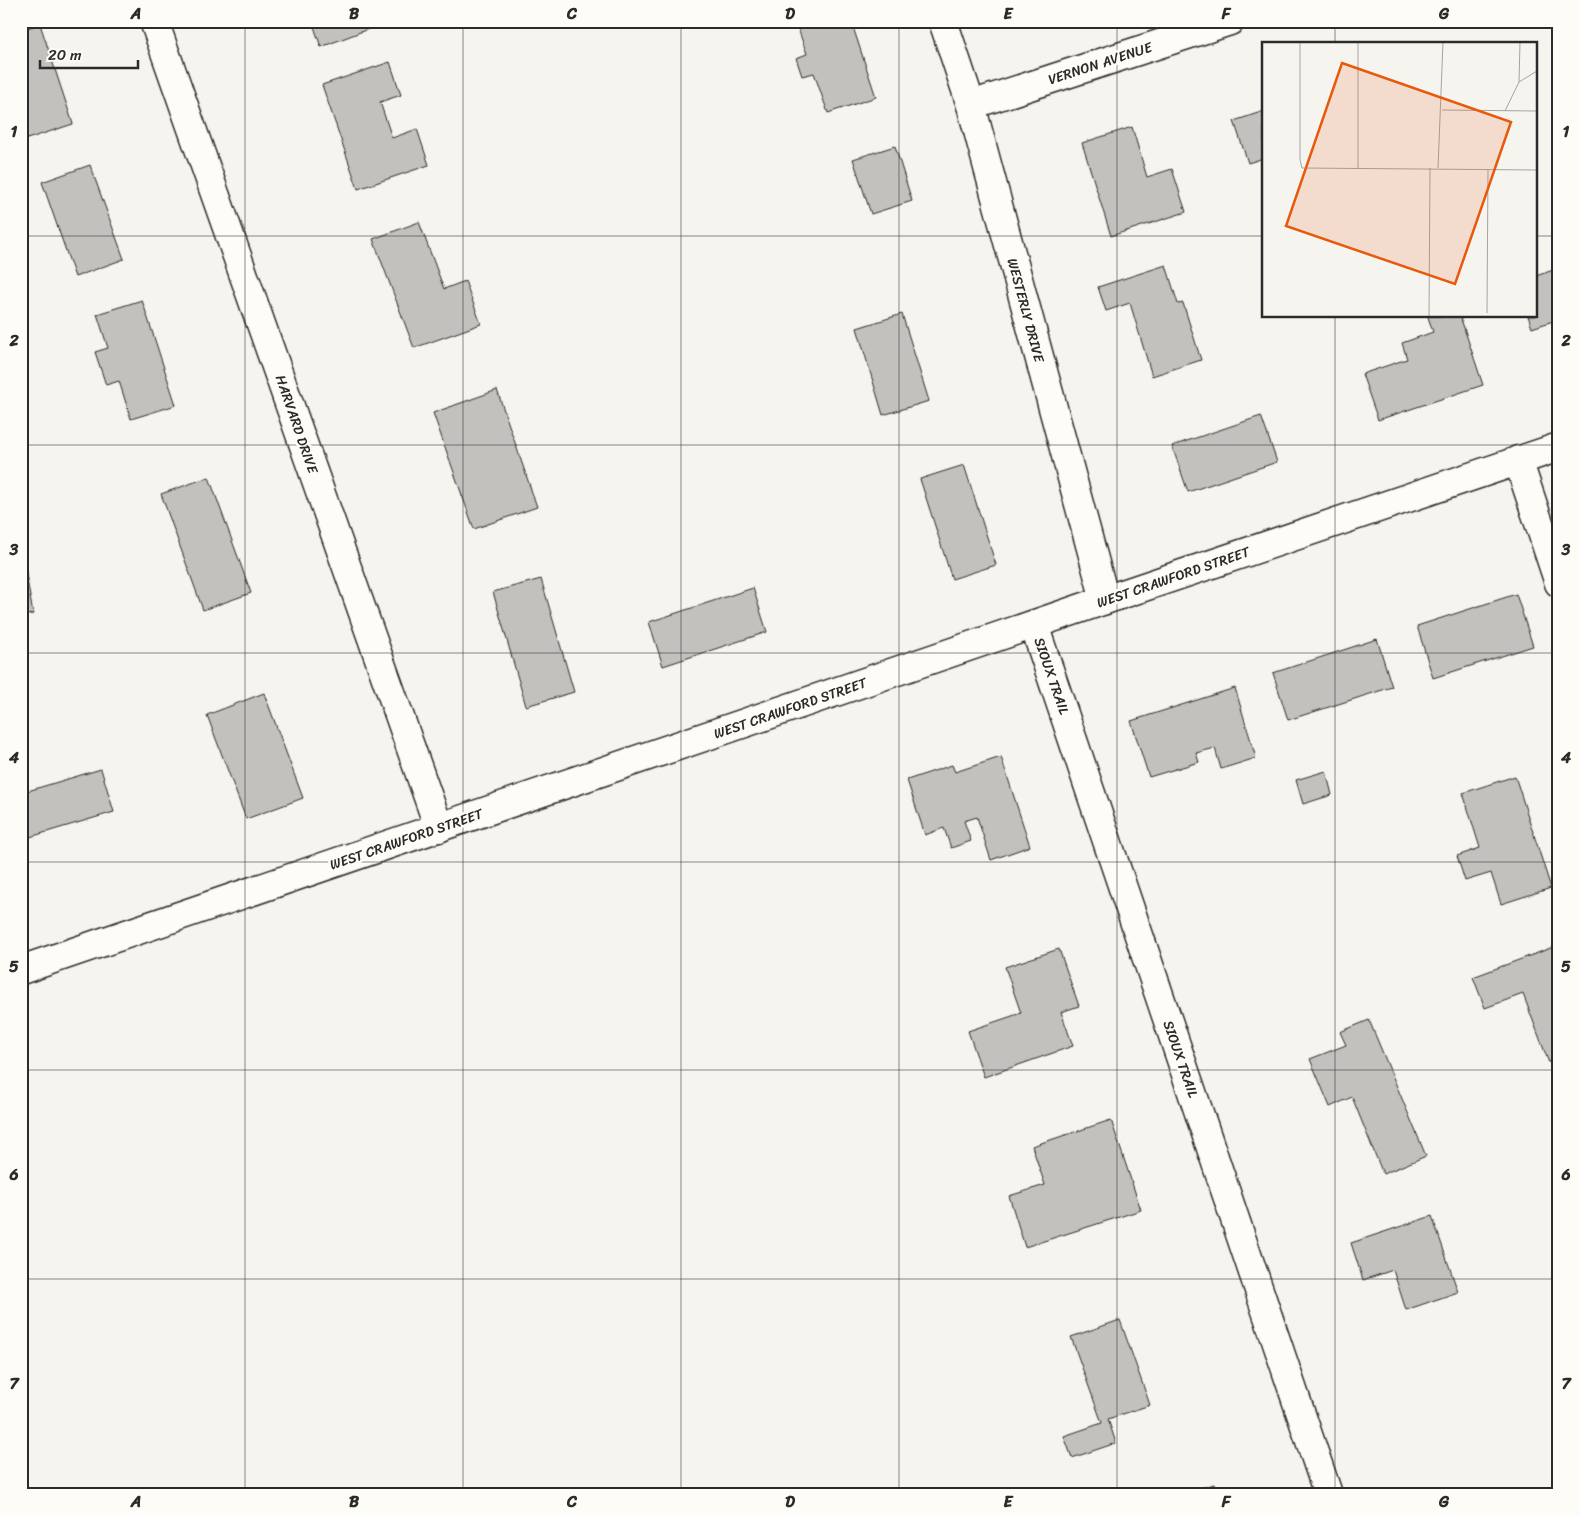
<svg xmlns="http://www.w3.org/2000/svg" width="1580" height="1515" font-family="Sriracha,sans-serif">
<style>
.building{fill:#c2c1be;stroke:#2b2b2b}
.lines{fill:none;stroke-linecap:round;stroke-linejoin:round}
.minor-casing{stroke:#2b2b2b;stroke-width:31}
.minor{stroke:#fdfcf7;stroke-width:28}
.grid{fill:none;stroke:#2b2b2b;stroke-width:1;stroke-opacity:0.55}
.labels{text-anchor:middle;stroke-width:5;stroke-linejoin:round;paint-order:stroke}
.street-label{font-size:14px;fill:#2b2b2b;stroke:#fdfcf7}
.inset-road{fill:none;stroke:#a4a4a1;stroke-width:1}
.view{fill:#e8590c;fill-opacity:0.15;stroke:#e8590c;stroke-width:2.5}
.inset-edge{fill:none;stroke:#2b2b2b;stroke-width:2.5}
.neatline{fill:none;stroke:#2b2b2b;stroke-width:2}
.grid-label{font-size:16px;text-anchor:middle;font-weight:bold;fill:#2b2b2b}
</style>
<rect width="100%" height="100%" fill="#f5f4ef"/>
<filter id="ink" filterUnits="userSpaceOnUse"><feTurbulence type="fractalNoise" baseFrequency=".02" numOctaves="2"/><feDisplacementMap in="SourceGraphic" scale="10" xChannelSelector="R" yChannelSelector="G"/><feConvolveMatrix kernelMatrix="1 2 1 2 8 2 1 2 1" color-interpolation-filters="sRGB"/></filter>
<g filter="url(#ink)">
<g class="building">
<polygon points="312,21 368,21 371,28 321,47"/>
<polygon points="800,21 851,21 876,97 828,113 814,73 802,76 796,58 807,54 796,23"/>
<polygon points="40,24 73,124 24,140 21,130 21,30"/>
<polygon points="390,62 401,95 380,102 392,138 417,129 429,165 358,189 322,85"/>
<polygon points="1264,111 1264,158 1248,163 1234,121"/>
<polygon points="1132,127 1147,177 1172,169 1186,212 1111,236 1082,143"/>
<polygon points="895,146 912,201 871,214 853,159"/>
<polygon points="90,165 124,259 75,277 42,182"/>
<polygon points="419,222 444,289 465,281 481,324 414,348 373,239"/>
<polygon points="1166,265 1178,304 1183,303 1201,360 1152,376 1130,303 1106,311 1098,287"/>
<polygon points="1559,268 1559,319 1532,328 1528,316 1536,316 1536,276"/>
<polygon points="142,300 176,405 131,419 119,381 106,385 95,352 108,348 97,314"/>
<polygon points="902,314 929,401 883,415 857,328"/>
<polygon points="1430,316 1460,316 1483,385 1378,420 1362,374 1407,359 1402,343 1433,332 1428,317"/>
<polygon points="497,390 537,507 474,529 433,413"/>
<polygon points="1261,416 1277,462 1188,492 1172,446"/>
<polygon points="964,465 996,565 952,579 920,479"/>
<polygon points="209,477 251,593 203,610 161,494"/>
<polygon points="21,544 33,614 21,616"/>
<polygon points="541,579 574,692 526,706 493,592"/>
<polygon points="753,588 767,632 663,666 649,622"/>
<polygon points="1516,594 1533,646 1433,678 1417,626"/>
<polygon points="1377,639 1392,687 1288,720 1273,673"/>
<polygon points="1235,688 1256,758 1221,769 1215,748 1196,753 1199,762 1149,777 1131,721"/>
<polygon points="264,693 303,798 246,819 207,715"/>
<polygon points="1001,757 1030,846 991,860 977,817 964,821 971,841 951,848 944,828 925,835 907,780 952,765 955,772"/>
<polygon points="101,769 114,812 30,837 21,808 21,793"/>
<polygon points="1326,771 1332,795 1303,804 1296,780"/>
<polygon points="1515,776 1551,888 1501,904 1491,873 1465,881 1457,856 1480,848 1463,793"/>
<polygon points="1559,945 1559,1059 1549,1063 1523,994 1485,1008 1473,977"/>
<polygon points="1059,949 1079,1006 1061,1012 1073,1046 984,1077 968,1031 1021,1013 1005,967"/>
<polygon points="1369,1020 1426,1156 1383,1174 1352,1097 1330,1107 1310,1059 1346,1045 1340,1032"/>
<polygon points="1111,1120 1141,1210 1025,1247 1009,1196 1045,1185 1032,1146"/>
<polygon points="1432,1216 1458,1292 1406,1310 1393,1270 1363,1280 1351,1243"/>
<polygon points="1120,1320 1150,1405 1108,1419 1116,1443 1072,1458 1064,1436 1102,1423 1071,1337"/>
<polygon points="1214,1484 1217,1494 1181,1494"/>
</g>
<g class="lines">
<defs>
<g id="minor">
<polyline points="154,21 439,828"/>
<polyline points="943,21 971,105 1105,600"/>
<polyline points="971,105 1230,21"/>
<polyline points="1518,460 1559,583"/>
<polyline points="1034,625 1328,1494"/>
<polyline points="21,970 1105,600 1559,447"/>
</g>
</defs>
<use href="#minor" class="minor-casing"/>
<use href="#minor" class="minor"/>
</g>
</g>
<path class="grid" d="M245,21V1494M463,21V1494M681,21V1494M899,21V1494M1117,21V1494M1335,21V44M21,236H1264M1536,236H1559M1335,316V1494M21,445H1559M21,653H1559M21,862H1559M21,1070H1559M21,1279H1559"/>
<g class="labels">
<g class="street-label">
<text transform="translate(1100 63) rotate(-18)" y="5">VERNON AVENUE</text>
<text transform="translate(1026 310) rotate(75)" y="5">WESTERLY DRIVE</text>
<text transform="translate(297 424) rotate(71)" y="5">HARVARD DRIVE</text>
<text transform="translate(1173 577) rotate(-19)" y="5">WEST CRAWFORD STREET</text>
<text transform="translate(1052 676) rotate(71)" y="5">SIOUX TRAIL</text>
<text transform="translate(790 708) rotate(-19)" y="5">WEST CRAWFORD STREET</text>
<text transform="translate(406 839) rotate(-19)" y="5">WEST CRAWFORD STREET</text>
<text transform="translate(1181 1059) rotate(71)" y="5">SIOUX TRAIL</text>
</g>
</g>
<g transform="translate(1262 42)">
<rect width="275" height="275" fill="#f5f4ef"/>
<path class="inset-road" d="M38,0V118L40,126L275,128M257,40L275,29M180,68L275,69M243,69L257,40L258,0M96,126V0M176,126L181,0M225,271L226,127M167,275L168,126"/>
<path class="view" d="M80,21L249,80L193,242L24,184Z"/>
<rect width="275" height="275" class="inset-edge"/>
</g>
<rect width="1580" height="1515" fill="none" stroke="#fdfcf7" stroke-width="55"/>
<path d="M40 60v8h98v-8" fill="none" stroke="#2b2b2b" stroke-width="2.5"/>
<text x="48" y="60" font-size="15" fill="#2b2b2b" stroke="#fdfcf7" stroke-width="4" paint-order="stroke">20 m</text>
<rect x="28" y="28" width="1524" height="1460" class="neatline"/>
<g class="grid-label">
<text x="136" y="19">A</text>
<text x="354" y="19">B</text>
<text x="572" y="19">C</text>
<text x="790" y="19">D</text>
<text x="1008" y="19">E</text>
<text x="1226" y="19">F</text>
<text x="1444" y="19">G</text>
<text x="14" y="137">1</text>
<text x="1566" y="137">1</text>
<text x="14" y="346">2</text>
<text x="1566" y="346">2</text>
<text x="14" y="555">3</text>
<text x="1566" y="555">3</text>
<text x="14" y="763">4</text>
<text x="1566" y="763">4</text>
<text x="14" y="972">5</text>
<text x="1566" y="972">5</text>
<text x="14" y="1180">6</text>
<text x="1566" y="1180">6</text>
<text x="14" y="1389">7</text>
<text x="1566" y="1389">7</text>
<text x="136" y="1507">A</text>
<text x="354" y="1507">B</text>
<text x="572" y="1507">C</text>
<text x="790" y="1507">D</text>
<text x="1008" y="1507">E</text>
<text x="1226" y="1507">F</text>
<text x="1444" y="1507">G</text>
</g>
</svg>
